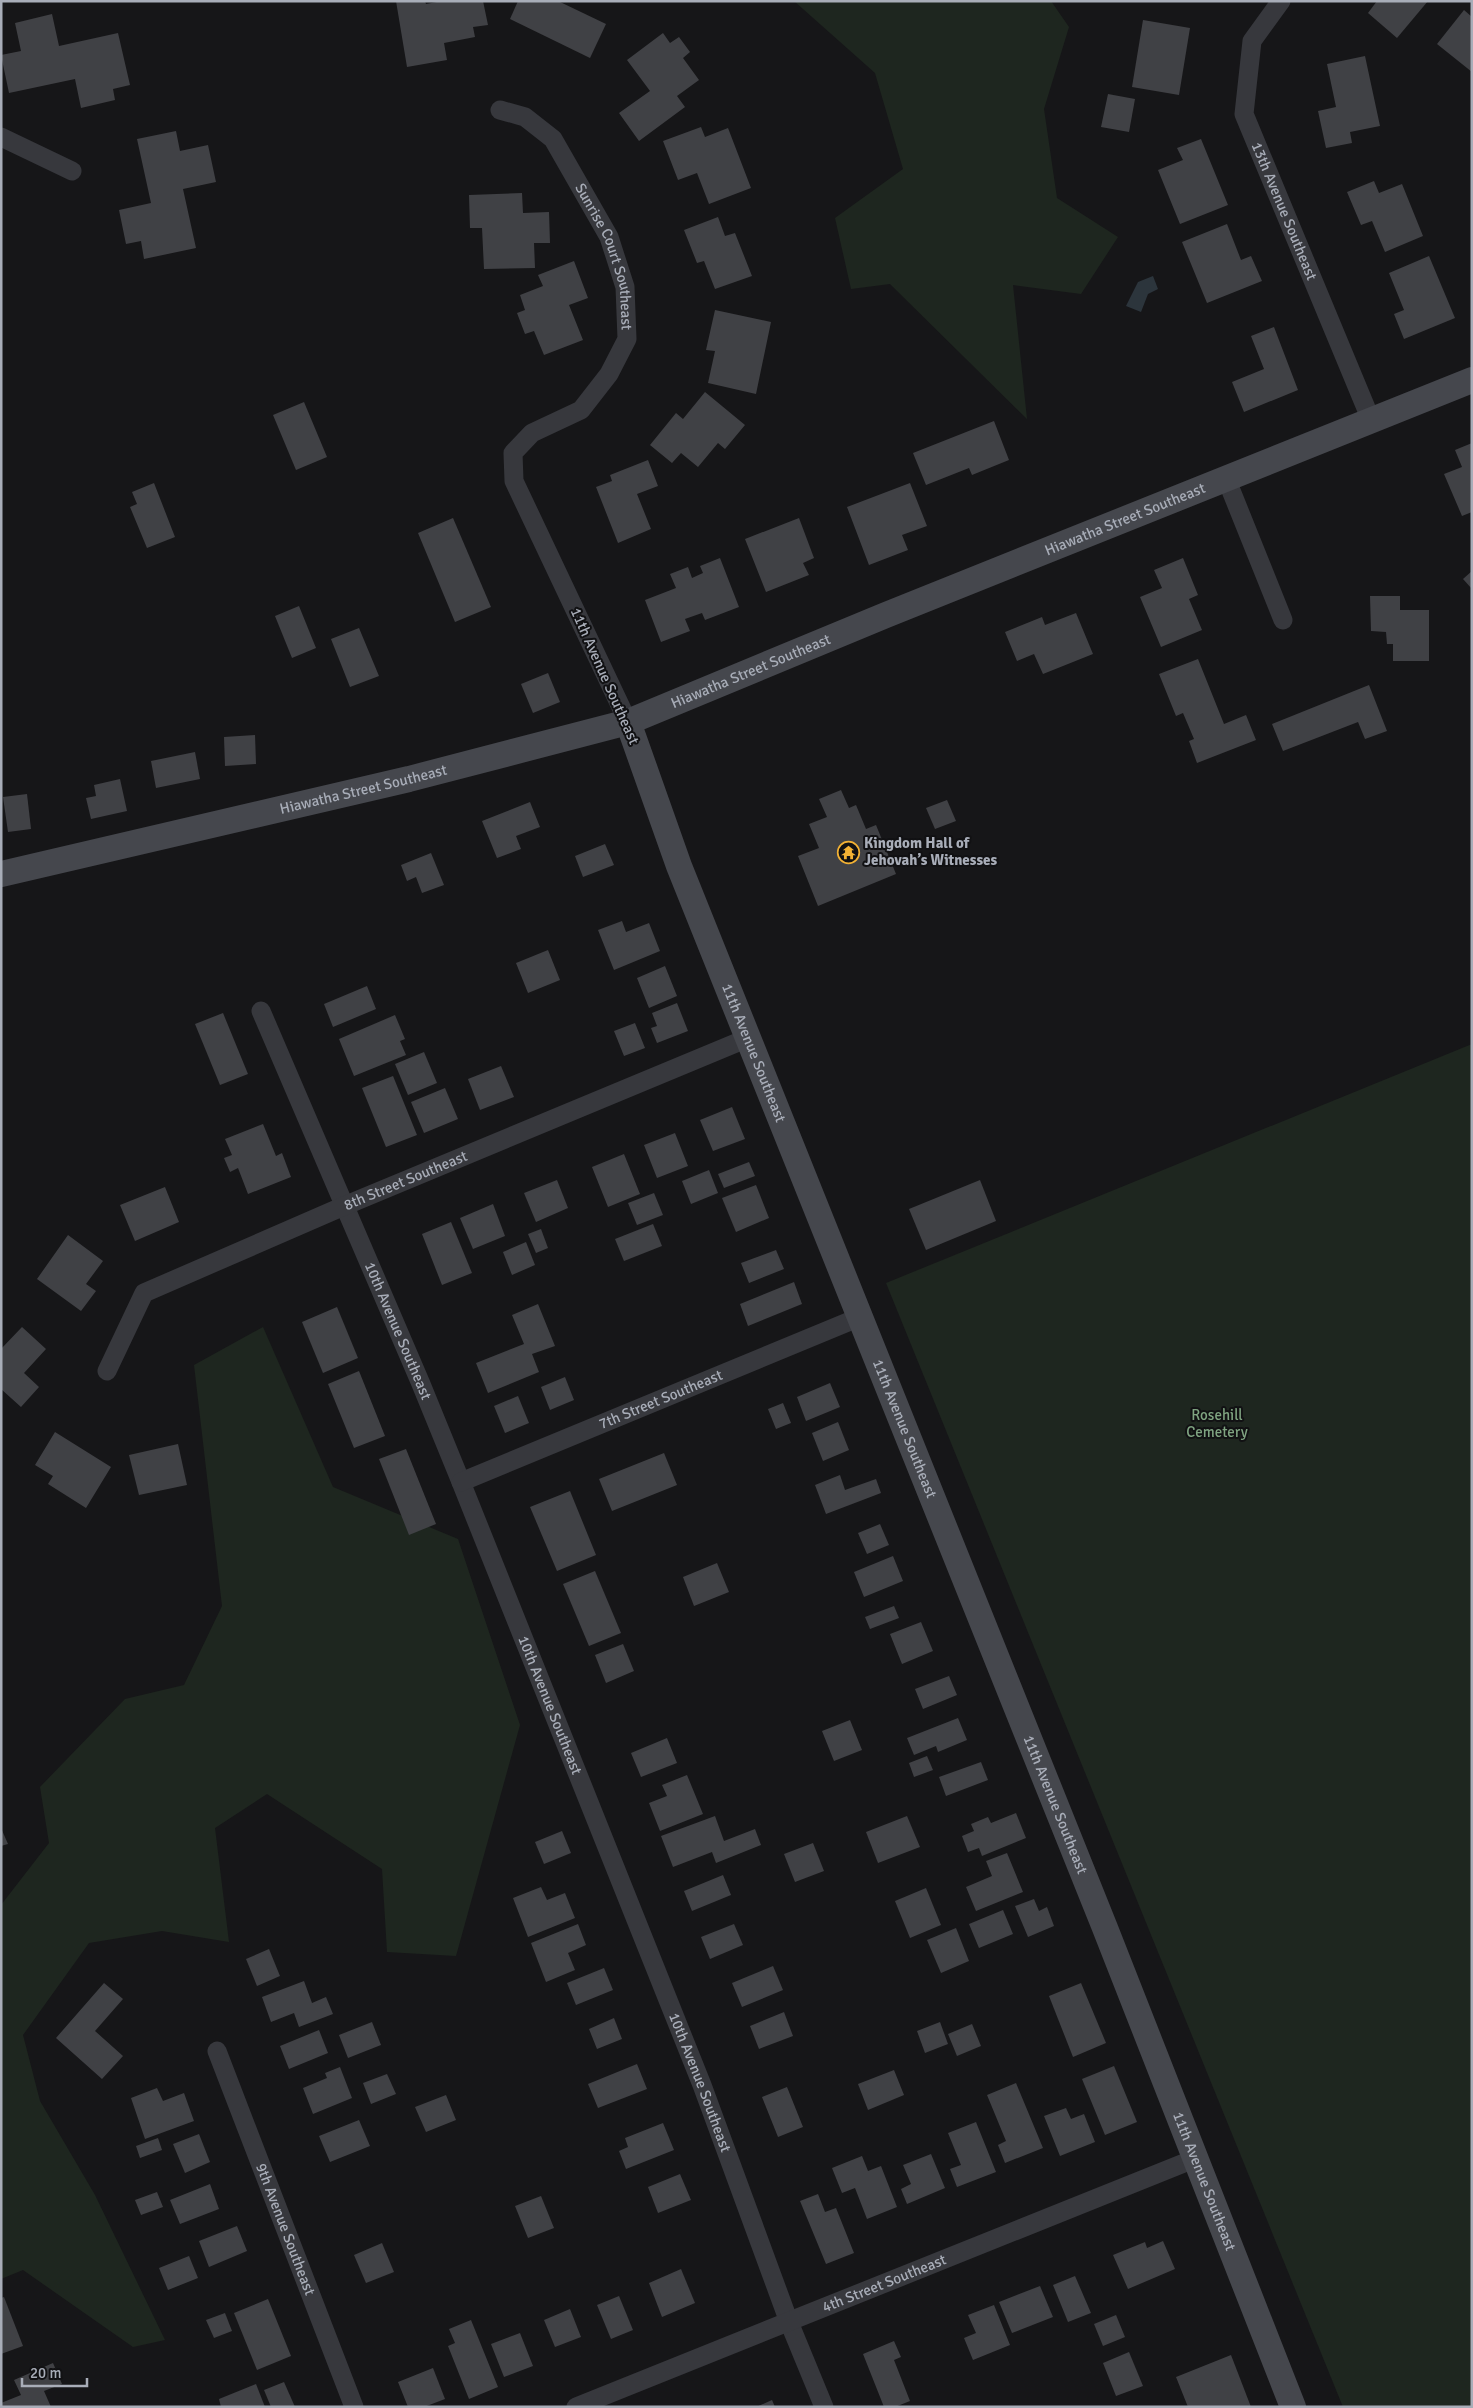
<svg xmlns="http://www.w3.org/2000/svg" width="1473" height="2408" font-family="Signika,sans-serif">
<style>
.green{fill:#1e261f}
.water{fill:#2c353c}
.building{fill:#404145}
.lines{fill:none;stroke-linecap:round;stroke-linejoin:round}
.street{stroke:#37383d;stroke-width:19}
.secondary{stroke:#45474d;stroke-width:26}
.labels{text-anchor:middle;stroke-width:4;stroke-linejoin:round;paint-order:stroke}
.street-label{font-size:15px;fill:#a8adb8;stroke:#111113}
.poi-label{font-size:15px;font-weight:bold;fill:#a8adb8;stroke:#111113;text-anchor:start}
.park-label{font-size:15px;fill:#7fa381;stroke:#111113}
</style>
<rect width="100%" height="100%" fill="#161618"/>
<g class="green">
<polygon points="794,1 1051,1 1069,27 1044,109 1057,198 1118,237 1081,294 1013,285 1027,419 890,284 851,289 835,218 903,169 875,73"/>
<polygon points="1472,1044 1472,2407 1343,2407 886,1283"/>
<polygon points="263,1327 333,1487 458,1539 520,1725 456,1956 387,1952 382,1869 267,1794 215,1828 229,1942 162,1931 89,1943 23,2035 40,2101 95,2195 165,2340 133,2347 23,2270 1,2279 1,1905 49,1843 40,1787 125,1699 184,1685 222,1606 194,1365"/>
</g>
<polygon class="water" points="1153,276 1158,289 1148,294 1141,312 1126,306 1138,282"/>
<g class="building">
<polygon points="396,1 425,1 426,4 442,1 483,1 488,25 473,27 475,37 444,43 447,60 407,67"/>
<polygon points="518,1 558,1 606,24 590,58 510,19"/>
<polygon points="1377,1 1428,1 1397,38 1368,13"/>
<polygon points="1464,10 1472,17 1472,72 1437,44"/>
<polygon points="52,14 59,46 118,33 130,85 113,89 115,100 81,108 75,79 9,93 1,55 21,51 15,23"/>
<polygon points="1143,20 1190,28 1179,95 1132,87"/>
<polygon points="663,33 670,43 679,37 690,52 683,58 699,80 677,96 685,107 639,141 619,113 650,91 627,60"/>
<polygon points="1365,56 1380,126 1350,132 1352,143 1326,148 1318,111 1336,107 1327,64"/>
<polygon points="1108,94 1135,99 1129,132 1101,127"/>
<polygon points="701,127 705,137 728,128 751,188 709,204 697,173 678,180 663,141"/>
<polygon points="176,131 180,151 208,145 216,182 183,189 196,248 144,259 141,241 126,244 119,210 151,203 137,139"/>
<polygon points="1201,139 1228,205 1180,224 1158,170 1183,160 1177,148"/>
<polygon points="1374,181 1379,193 1402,184 1423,236 1385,252 1372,221 1361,225 1347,192"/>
<polygon points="522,193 523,213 549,212 550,243 534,243 535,268 484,269 482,228 470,228 469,195"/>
<polygon points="718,217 725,236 735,233 752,276 715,289 704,261 697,263 684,230"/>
<polygon points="1227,224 1241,260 1251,256 1262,281 1207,303 1182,242"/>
<polygon points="1429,256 1455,318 1404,339 1394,314 1404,310 1389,273"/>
<polygon points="574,261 588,298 569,305 583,340 544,355 534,331 525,334 517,313 525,310 520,295 543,286 538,275"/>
<polygon points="715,310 771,322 756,394 708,383 715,351 706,350"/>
<polygon points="1274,327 1298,390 1244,412 1232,382 1264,369 1251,336"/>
<polygon points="705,392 745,425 725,449 718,443 698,467 681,453 672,463 650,445 676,413 683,419"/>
<polygon points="304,402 327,457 296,470 273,415"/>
<polygon points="994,421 1009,460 972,475 969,468 926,485 913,453"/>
<polygon points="1472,443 1472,512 1462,516 1444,474 1462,467 1455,450"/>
<polygon points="648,460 658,486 637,494 651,529 618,543 596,487 612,481 610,475"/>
<polygon points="154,483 175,537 147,548 130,507 137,504 132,492"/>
<polygon points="910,483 927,526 902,535 908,550 869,565 847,507"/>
<polygon points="453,518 491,607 455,622 418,533"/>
<polygon points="799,518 814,558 803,563 809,575 766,592 745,539"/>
<polygon points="720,558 739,607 705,620 702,613 685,619 690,631 661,642 645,600 676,588 670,574 688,567 692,578 703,573 700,566"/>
<polygon points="1183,558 1198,595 1189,599 1202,630 1161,647 1140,597 1162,588 1154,570"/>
<polygon points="1472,571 1472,589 1463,579"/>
<polygon points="1370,596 1400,596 1400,610 1429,610 1429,661 1393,661 1393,644 1387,644 1386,632 1371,631"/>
<polygon points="299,606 316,648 292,658 275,616"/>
<polygon points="1076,613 1093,654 1043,674 1034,654 1017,661 1005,632 1042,617 1045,625"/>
<polygon points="359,628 379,676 350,687 331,639"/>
<polygon points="1198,659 1224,724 1246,715 1256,740 1197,763 1189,741 1194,739 1183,713 1176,716 1159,674"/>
<polygon points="548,673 560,702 533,713 521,684"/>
<polygon points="1369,685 1387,731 1365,739 1358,722 1283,751 1272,724"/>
<polygon points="255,735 256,764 225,766 224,737"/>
<polygon points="195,752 200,779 156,788 151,761"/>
<polygon points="120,779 127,811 91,819 86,798 96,796 94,785"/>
<polygon points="841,790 849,808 856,805 866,829 876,825 896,874 818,906 798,856 819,848 809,824 827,817 819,799"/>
<polygon points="27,794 31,829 8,832 3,797"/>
<polygon points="947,800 956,821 935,829 926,808"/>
<polygon points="530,802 540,827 516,836 521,849 497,858 482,821"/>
<polygon points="605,844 614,865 583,877 575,856"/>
<polygon points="431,853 444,885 422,893 416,877 407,881 401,865"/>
<polygon points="622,921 626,932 649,923 660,951 614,970 598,930"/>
<polygon points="548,950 560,980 528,993 516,963"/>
<polygon points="665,966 677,996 649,1008 637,978"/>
<polygon points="367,986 376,1009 333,1027 324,1004"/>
<polygon points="677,1003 688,1031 657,1043 651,1028 657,1026 652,1013"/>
<polygon points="223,1013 248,1074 220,1085 195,1024"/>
<polygon points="395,1015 405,1039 400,1041 406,1055 354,1076 339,1039"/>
<polygon points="635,1023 645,1048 624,1056 614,1031"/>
<polygon points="424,1052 437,1083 408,1095 395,1064"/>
<polygon points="501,1066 514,1097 480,1110 468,1079"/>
<polygon points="393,1076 417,1135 386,1147 362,1088"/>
<polygon points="445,1088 458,1119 424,1133 411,1102"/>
<polygon points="732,1107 745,1139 713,1151 700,1120"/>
<polygon points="263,1124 276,1156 282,1153 291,1177 248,1194 238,1168 230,1172 224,1158 232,1155 225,1139"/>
<polygon points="675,1133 688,1166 657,1178 644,1145"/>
<polygon points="624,1154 640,1194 608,1207 592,1167"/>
<polygon points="749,1162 755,1176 724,1188 718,1174"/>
<polygon points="709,1170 718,1193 691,1204 682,1181"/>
<polygon points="557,1180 568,1208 536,1222 524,1193"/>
<polygon points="980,1180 996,1221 926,1250 909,1209"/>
<polygon points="756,1185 769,1218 736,1232 722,1198"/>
<polygon points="165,1187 179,1222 135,1241 120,1205"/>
<polygon points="654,1193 663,1215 637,1225 628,1203"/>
<polygon points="493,1204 505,1236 473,1249 460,1218"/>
<polygon points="451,1222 472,1273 442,1285 422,1234"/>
<polygon points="653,1224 662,1246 624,1261 615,1239"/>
<polygon points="541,1229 548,1248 536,1253 528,1234"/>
<polygon points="68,1235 103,1261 86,1284 96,1291 81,1311 37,1279"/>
<polygon points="526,1242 535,1265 512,1275 503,1252"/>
<polygon points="776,1250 784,1269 749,1283 741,1263"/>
<polygon points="794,1282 802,1304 748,1326 740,1304"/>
<polygon points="538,1304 555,1346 532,1354 539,1372 488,1393 476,1363 524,1344 512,1315"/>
<polygon points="337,1307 358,1358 323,1373 302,1322"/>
<polygon points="22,1327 46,1349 24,1373 39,1387 21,1407 1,1389 1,1349"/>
<polygon points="359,1371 385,1436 354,1448 328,1384"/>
<polygon points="565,1377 574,1400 550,1410 541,1387"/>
<polygon points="830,1383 840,1407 806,1421 797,1397"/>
<polygon points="518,1396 529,1423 505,1433 494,1406"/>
<polygon points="783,1403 791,1423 776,1429 768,1409"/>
<polygon points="838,1422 849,1450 823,1461 812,1433"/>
<polygon points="55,1432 111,1467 86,1508 48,1484 53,1476 35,1465"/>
<polygon points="178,1444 187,1485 139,1495 129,1455"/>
<polygon points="406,1449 436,1524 409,1535 379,1459"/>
<polygon points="664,1453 677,1485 612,1511 599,1479"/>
<polygon points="840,1475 845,1490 876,1479 881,1493 826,1514 815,1485"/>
<polygon points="570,1491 596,1555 557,1571 530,1507"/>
<polygon points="880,1524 889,1545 867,1554 858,1533"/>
<polygon points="893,1556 903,1581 864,1597 854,1572"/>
<polygon points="717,1563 729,1592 694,1606 683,1577"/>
<polygon points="595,1571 621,1633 589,1646 563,1584"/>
<polygon points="894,1606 899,1618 870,1629 865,1617"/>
<polygon points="921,1622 933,1651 902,1664 890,1634"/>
<polygon points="623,1644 634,1671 606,1683 595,1655"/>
<polygon points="949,1676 957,1695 923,1709 915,1689"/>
<polygon points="958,1718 967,1740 938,1752 936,1746 914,1755 907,1738"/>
<polygon points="850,1720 862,1750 834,1761 822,1731"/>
<polygon points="667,1738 677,1763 641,1777 631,1753"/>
<polygon points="927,1756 933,1770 914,1777 909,1763"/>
<polygon points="981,1762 988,1780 946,1796 939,1777"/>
<polygon points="687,1775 703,1814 660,1831 649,1803 667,1796 662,1785"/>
<polygon points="1016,1813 1026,1838 982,1856 979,1848 968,1852 962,1836 974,1831 971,1824 988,1817 991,1823"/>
<polygon points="715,1816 724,1841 755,1829 761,1845 716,1863 712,1852 673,1867 661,1836"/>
<polygon points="907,1816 920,1847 878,1863 866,1832"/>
<polygon points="1,1828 8,1844 1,1846"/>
<polygon points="562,1831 571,1853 544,1864 535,1842"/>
<polygon points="813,1843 824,1871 795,1882 784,1854"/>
<polygon points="1007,1853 1023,1892 976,1911 966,1887 992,1876 986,1861"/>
<polygon points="723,1875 731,1895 692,1911 684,1891"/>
<polygon points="541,1887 547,1900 565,1893 575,1918 528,1937 513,1898"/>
<polygon points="926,1888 941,1925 910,1938 895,1901"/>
<polygon points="1034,1899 1039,1911 1047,1907 1054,1926 1028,1937 1015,1906"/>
<polygon points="1003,1910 1013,1934 979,1948 969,1924"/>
<polygon points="578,1924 586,1945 568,1953 575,1970 546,1982 531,1943"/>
<polygon points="734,1924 743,1945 710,1959 701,1937"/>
<polygon points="956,1928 969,1961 941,1973 927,1940"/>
<polygon points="269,1949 280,1976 257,1986 246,1959"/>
<polygon points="773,1966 783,1990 742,2007 732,1983"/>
<polygon points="604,1968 613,1990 576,2005 567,1983"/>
<polygon points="304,1981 312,2003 326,1997 333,2014 299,2027 294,2013 271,2022 262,1997"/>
<polygon points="104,1983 123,1999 95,2031 123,2056 102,2079 56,2038"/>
<polygon points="1081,1983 1106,2043 1073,2057 1049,1996"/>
<polygon points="784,2012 793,2036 759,2049 750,2026"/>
<polygon points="614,2018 622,2039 597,2049 589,2029"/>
<polygon points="372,2022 381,2045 348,2058 339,2035"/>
<polygon points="940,2022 948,2044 925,2053 917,2031"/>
<polygon points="972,2024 981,2046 957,2056 948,2034"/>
<polygon points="319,2030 328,2053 289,2069 280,2046"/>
<polygon points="637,2064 647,2089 598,2108 588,2084"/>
<polygon points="1114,2066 1137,2122 1105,2135 1082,2079"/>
<polygon points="340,2067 352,2098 313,2114 303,2088 327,2078 325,2073"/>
<polygon points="894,2070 904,2095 868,2110 858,2084"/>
<polygon points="387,2074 396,2094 371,2104 363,2083"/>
<polygon points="1016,2083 1043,2148 1005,2163 998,2145 1006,2141 987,2095"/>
<polygon points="787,2087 803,2127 778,2137 762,2097"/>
<polygon points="157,2088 163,2101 184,2093 194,2121 145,2139 131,2098"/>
<polygon points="446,2095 456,2120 426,2132 415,2107"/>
<polygon points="1066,2108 1071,2119 1084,2114 1095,2142 1060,2156 1044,2116"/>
<polygon points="359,2120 370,2146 330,2162 319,2136"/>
<polygon points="976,2122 996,2172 957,2187 950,2169 961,2165 948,2133"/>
<polygon points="663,2123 674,2150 626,2169 619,2151 628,2147 625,2138"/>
<polygon points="199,2134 210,2162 185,2173 173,2144"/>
<polygon points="158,2138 162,2150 140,2158 136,2146"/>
<polygon points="931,2154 945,2188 907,2204 901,2189 911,2184 903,2165"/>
<polygon points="862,2156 868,2171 881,2166 897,2207 867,2219 855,2188 842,2193 832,2168"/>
<polygon points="680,2174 691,2200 658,2213 648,2187"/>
<polygon points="210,2184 219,2209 180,2224 170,2200"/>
<polygon points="157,2192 163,2207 141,2215 135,2200"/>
<polygon points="818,2194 825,2212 836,2208 854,2253 826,2264 800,2201"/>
<polygon points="541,2196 554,2228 528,2238 515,2206"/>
<polygon points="237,2226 247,2251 209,2267 199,2241"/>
<polygon points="1163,2241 1175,2269 1128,2289 1113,2255 1145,2242 1147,2248"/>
<polygon points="382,2243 394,2272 366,2283 354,2255"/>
<polygon points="189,2256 198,2278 168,2290 159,2268"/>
<polygon points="681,2269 695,2303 662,2317 649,2283"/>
<polygon points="1075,2276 1091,2313 1068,2322 1053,2285"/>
<polygon points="1040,2286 1053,2317 1012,2333 999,2302"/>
<polygon points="619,2296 633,2330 611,2339 597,2305"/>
<polygon points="4,2297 23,2346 1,2354 1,2298"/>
<polygon points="268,2299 291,2356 257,2370 234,2313"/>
<polygon points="994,2305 1010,2345 973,2360 964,2338 976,2333 968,2315"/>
<polygon points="570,2309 581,2337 555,2347 544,2320"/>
<polygon points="225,2313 232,2331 214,2338 206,2320"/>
<polygon points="1116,2315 1125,2337 1103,2346 1094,2324"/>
<polygon points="471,2320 498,2387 469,2399 448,2346 455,2343 449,2329"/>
<polygon points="520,2333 533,2366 504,2377 491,2344"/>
<polygon points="894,2341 901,2357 894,2360 910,2401 895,2407 884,2407 863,2354"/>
<polygon points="1129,2352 1143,2386 1116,2396 1103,2363"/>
<polygon points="1231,2355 1251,2407 1188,2407 1176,2377"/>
<polygon points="53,2363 62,2384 44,2391 51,2407 1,2407 1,2403 21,2395 14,2380"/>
<polygon points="433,2368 445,2399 424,2407 408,2407 398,2382"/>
<polygon points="284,2382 295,2407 271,2407 264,2390"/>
<polygon points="256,2384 265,2407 221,2407 219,2399"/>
<polygon points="772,2400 775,2407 756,2407"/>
</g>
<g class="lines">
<g class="street">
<path id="s1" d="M1281,1L1252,41L1244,114L1371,420"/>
<path id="s2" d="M500,110L525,117L553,139L609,237L625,287L627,339L609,374L581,410L532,433L513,453L514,481L628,722"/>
<polyline points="1,137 72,171"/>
<polyline points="1226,478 1283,620"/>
<path id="s3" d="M261,1011L421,1384L461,1482L702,2085L789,2322L824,2407"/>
<path id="s4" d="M107,1371L144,1293L344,1206L748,1038"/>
<path id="s5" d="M461,1482L860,1317"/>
<path id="s6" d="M217,2051L354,2407"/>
<path id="s7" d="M576,2407L1194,2159"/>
</g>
<g class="secondary">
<path id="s8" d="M628,722L679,866L1105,1928L1293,2407"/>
<path id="s9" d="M1,874L409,779L628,722L886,615L1472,380"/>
</g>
</g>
<defs>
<symbol id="temple-ring" viewBox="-11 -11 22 22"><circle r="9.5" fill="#111113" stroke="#f2b134" stroke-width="1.5"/><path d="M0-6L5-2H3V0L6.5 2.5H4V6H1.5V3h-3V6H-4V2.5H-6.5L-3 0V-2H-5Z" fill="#f2b134"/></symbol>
</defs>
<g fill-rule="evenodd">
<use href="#temple-ring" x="836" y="840" width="25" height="25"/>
</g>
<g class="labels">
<g class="street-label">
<text dy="5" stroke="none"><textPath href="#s1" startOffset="228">13th Avenue Southeast</textPath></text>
<text dy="5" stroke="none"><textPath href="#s2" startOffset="192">Sunrise Court Southeast</textPath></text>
<text dy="5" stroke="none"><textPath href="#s9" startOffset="1182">Hiawatha Street Southeast</textPath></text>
<text dy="5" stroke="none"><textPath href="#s9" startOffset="778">Hiawatha Street Southeast</textPath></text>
<text transform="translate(605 676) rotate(66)" y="5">11th Avenue Southeast</text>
<text dy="5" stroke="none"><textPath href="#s9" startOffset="372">Hiawatha Street Southeast</textPath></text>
<text dy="5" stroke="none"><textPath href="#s8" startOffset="354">11th Avenue Southeast</textPath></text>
<text dy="5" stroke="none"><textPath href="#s4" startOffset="371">8th Street Southeast</textPath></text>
<text dy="5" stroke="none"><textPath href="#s3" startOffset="348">10th Avenue Southeast</textPath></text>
<text dy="5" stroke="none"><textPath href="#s5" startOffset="216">7th Street Southeast</textPath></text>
<text dy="5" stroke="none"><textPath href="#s8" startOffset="759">11th Avenue Southeast</textPath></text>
<text dy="5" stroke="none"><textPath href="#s3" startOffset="752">10th Avenue Southeast</textPath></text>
<text dy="5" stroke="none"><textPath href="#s8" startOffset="1164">11th Avenue Southeast</textPath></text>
<text dy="5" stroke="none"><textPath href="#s3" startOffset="1158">10th Avenue Southeast</textPath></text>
<text dy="5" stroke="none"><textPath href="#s8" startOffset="1569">11th Avenue Southeast</textPath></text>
<text dy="5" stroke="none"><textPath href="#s6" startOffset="191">9th Avenue Southeast</textPath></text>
<text dy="5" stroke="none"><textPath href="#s7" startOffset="332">4th Street Southeast</textPath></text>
</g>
<g class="poi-label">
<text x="864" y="848">Kingdom Hall of<tspan x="864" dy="17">Jehovah’s Witnesses</tspan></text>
</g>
<g class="park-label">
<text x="1217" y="1420">Rosehill<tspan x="1217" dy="17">Cemetery</tspan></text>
</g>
</g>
<rect width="1473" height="2408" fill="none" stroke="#a8adb8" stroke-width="5"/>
<path d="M22 2378v8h65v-8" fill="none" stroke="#a8adb8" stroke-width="2.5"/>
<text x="30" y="2378" font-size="15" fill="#a8adb8" stroke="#111113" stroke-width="4" paint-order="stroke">20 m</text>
</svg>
